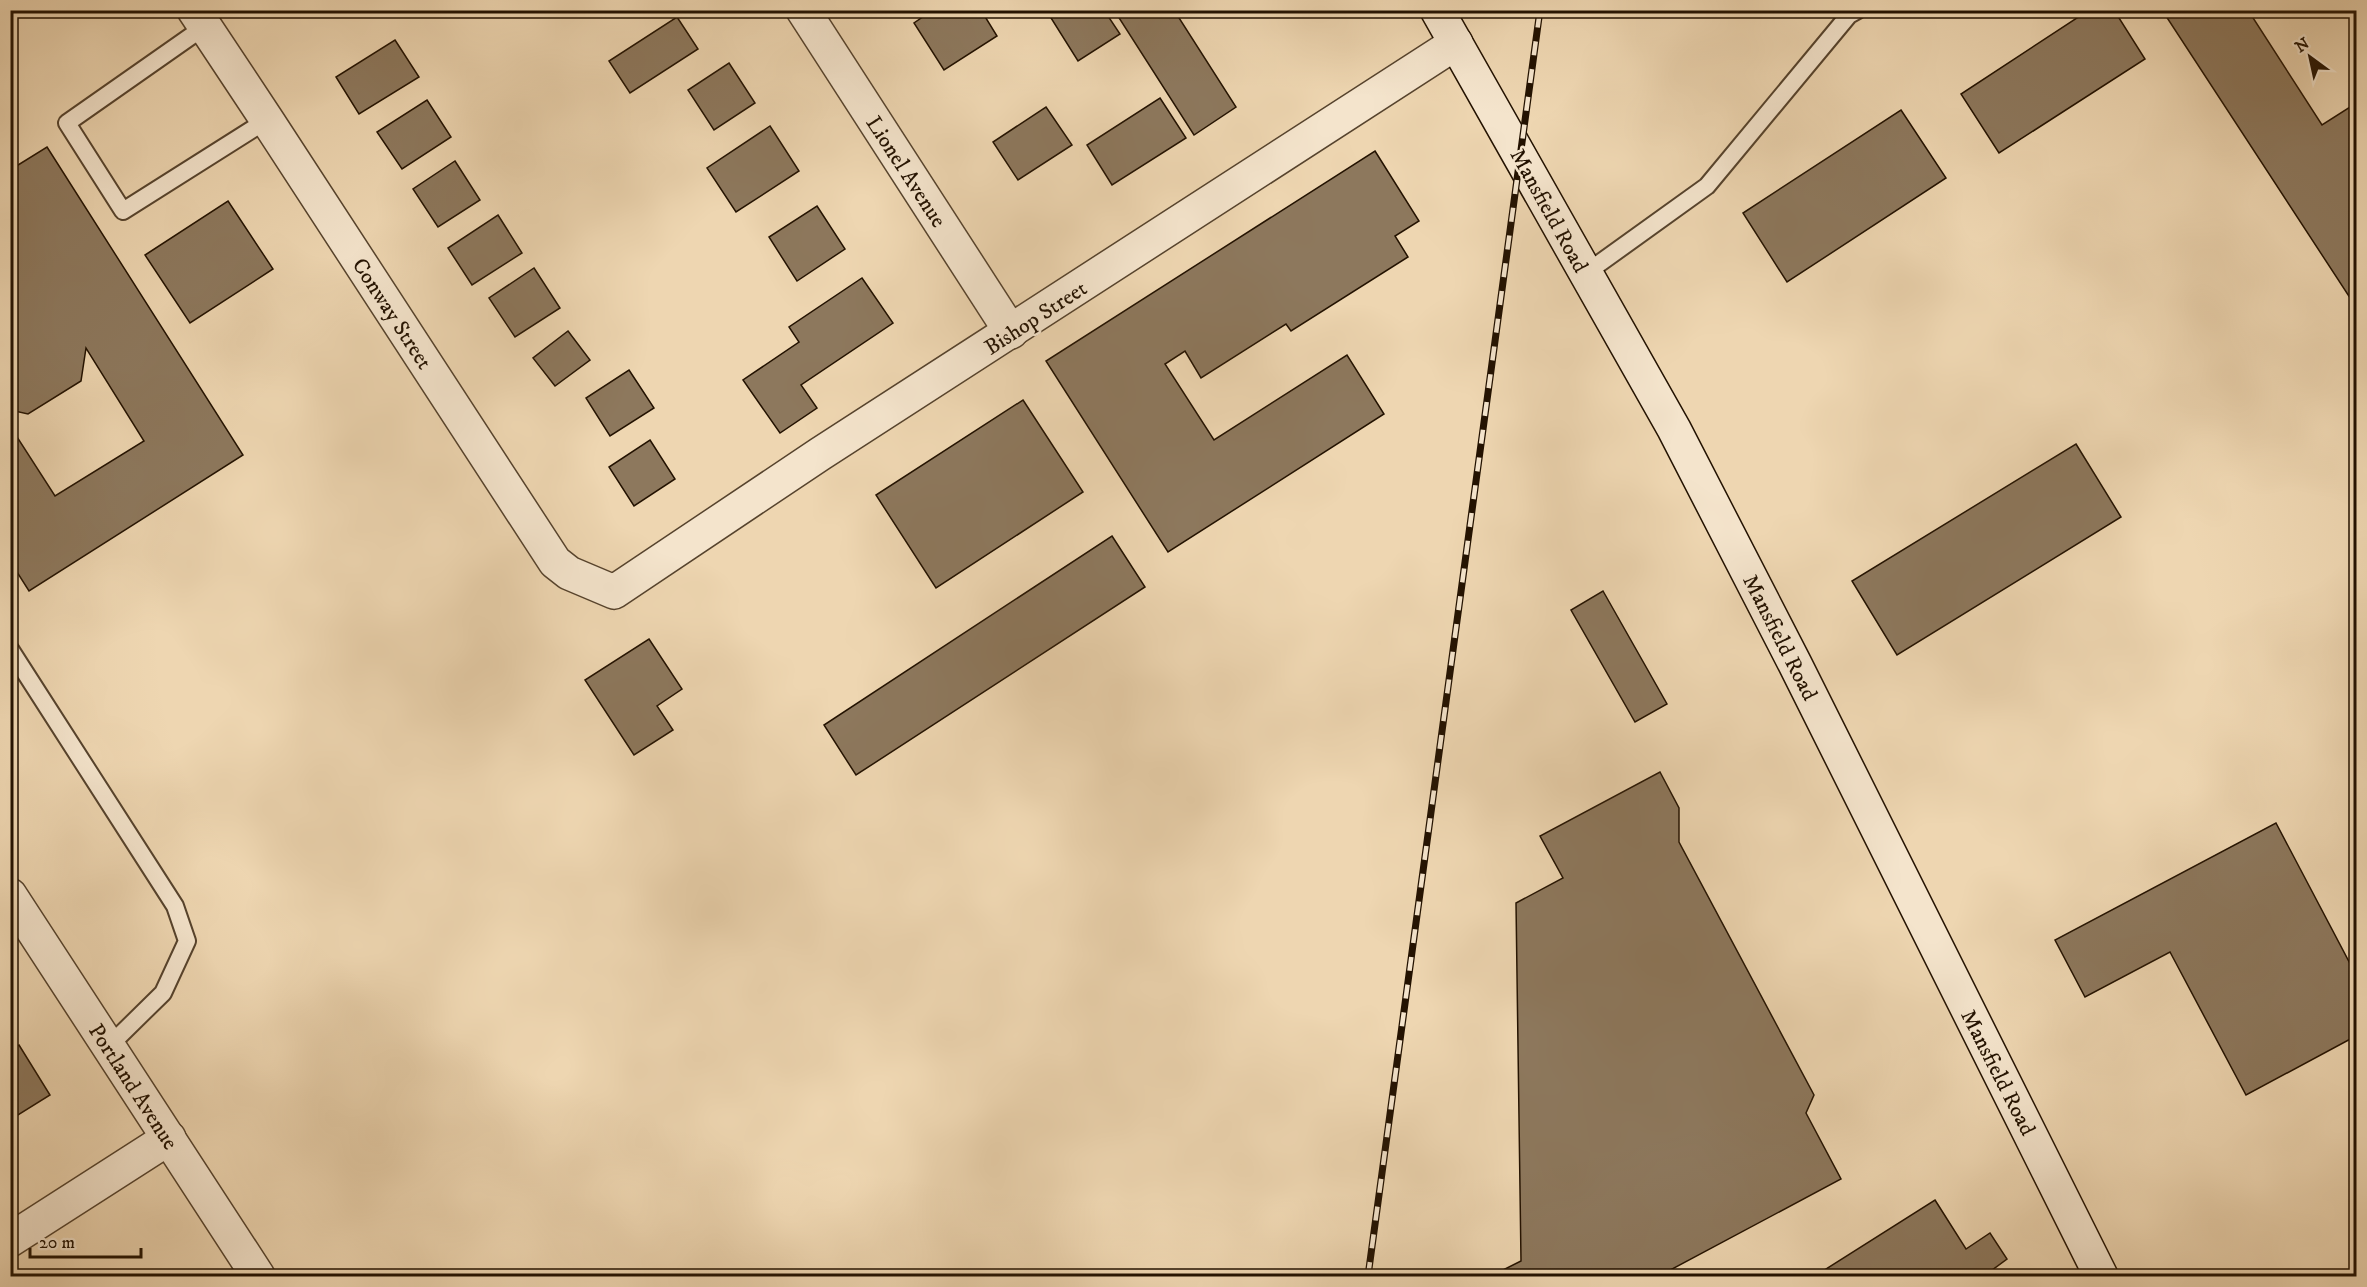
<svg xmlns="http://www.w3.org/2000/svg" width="2367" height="1287" font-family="'IM FELL DW Pica',serif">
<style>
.building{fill:#8d785d;stroke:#231201;stroke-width:1.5}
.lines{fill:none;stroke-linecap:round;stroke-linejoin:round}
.lane-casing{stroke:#56432d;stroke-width:20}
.street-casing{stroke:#56432d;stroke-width:36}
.secondary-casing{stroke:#231201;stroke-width:36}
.lane{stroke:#f4e4cc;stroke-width:16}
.street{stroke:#f4e4cc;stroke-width:33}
.secondary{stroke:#f4e4cc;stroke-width:33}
.rail-casing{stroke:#231201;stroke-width:7}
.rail{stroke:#f4e4cc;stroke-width:4.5;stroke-dasharray:14;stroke-linecap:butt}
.labels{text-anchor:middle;stroke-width:5;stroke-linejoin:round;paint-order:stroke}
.street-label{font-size:22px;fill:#231201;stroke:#f4e4cc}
</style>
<rect width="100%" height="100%" fill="#eed6b1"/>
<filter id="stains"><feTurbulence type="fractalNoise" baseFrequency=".00333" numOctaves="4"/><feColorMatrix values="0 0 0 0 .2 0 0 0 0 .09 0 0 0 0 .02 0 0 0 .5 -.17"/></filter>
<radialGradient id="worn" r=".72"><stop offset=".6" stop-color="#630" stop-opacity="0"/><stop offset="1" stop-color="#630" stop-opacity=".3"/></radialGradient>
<g class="building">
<polygon points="933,10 981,10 997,36 944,70 914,23"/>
<polygon points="1046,10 1104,10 1120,34 1078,61"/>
<polygon points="1114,10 1174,10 1236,107 1194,135"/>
<polygon points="2089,10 2114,10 2145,59 1999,153 1961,94"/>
<polygon points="2162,10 2248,10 2322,125 2350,107 2356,117 2356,307"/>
<polygon points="677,17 698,49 630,93 609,61"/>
<polygon points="395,40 419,77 359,114 336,77"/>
<polygon points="729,63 755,103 714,130 688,90"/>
<polygon points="1160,98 1186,138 1112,185 1087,145"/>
<polygon points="427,100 451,137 402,169 377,132"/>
<polygon points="1046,107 1072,145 1018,180 993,142"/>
<polygon points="1901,110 1946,178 1787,282 1743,213"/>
<polygon points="770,126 799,171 736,212 707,168"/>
<polygon points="47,147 243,455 29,591 10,561 10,426 55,496 144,441 86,348 81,381 28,414 10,410 10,170"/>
<polygon points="1375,151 1419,221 1395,236 1408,257 1291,331 1286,324 1201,378 1185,351 1165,364 1214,440 1347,355 1384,414 1168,552 1046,361"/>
<polygon points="455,161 480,200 438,227 413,189"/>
<polygon points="228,201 273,269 190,323 145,255"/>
<polygon points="817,206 845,249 797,281 769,237"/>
<polygon points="498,215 522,253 472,285 448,248"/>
<polygon points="534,268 560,308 515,337 489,298"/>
<polygon points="862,278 893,323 801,385 817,408 780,433 743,380 799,342 789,327"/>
<polygon points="568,331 590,360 555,386 533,358"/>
<polygon points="629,370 654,408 610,436 586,398"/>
<polygon points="1023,400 1083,492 936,588 876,495"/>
<polygon points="650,440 675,479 634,506 609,467"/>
<polygon points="2076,444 2121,517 1897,655 1852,581"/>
<polygon points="1112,536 1145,587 856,775 824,725"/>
<polygon points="1603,591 1667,704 1635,722 1571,610"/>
<polygon points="649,639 682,689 657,706 673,730 634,755 585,680"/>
<polygon points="1660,772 1679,808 1679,842 1814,1095 1806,1113 1841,1179 1659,1276 1491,1276 1521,1261 1516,903 1563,878 1540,836"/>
<polygon points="2276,823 2356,975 2356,1036 2246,1095 2170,952 2085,997 2055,940"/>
<polygon points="19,1045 50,1095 10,1120 10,1051"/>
<polygon points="1935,1200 1966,1249 1990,1233 2007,1259 1984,1276 1815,1276"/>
</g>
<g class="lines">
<defs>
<g id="lane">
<polyline points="204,27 67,123 123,211 267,120"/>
<polyline points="1586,273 1707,186 1849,15 1858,10"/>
<polyline points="10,649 175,906 187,941 163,993 109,1046"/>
</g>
<g id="street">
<polyline points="194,10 267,120 555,562 569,573 614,592 820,454 1456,43"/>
<polyline points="803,10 1011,332"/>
<polyline points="10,895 258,1276"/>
<polyline points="10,1240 169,1138"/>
</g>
<polyline id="secondary" points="1437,10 1674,429 1795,664 2101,1276"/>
</defs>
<use href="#lane" class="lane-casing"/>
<use href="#street" class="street-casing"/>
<use href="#secondary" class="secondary-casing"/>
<use href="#lane" class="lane"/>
<use href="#street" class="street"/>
<use href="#secondary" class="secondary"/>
<defs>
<polyline id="rail" points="1368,1276 1540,10"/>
</defs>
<use href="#rail" class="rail-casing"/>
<use href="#rail" class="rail"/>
</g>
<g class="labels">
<g class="street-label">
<text transform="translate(907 171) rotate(57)" y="8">Lionel Avenue</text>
<text transform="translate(1550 210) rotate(61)" y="8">Mansfield Road</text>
<text transform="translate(393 313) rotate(57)" y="8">Conway Street</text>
<text transform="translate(1035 317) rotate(-33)" y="8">Bishop Street</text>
<text transform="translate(1781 637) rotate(63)" y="8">Mansfield Road</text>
<text transform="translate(1999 1072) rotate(63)" y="8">Mansfield Road</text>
<text transform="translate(134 1086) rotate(57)" y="8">Portland Avenue</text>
</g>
</g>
<rect width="2367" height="1287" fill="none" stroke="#eed6b1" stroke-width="36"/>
<rect x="12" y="12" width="2343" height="1263" fill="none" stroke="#231201" stroke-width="3"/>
<rect x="18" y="18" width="2331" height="1251" fill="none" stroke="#231201" stroke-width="1.5"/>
<g transform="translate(2310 57) rotate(327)" stroke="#f4e4cc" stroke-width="4.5" paint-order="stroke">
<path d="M0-4.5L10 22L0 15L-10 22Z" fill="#231201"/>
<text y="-9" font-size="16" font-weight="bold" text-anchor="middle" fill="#231201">N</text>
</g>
<path d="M30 1248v9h111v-9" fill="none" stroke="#231201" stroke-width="3"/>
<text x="39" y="1248" font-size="18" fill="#231201" stroke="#f4e4cc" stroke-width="4.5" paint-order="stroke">20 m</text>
<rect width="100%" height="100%" filter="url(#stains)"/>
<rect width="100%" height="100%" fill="url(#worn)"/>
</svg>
